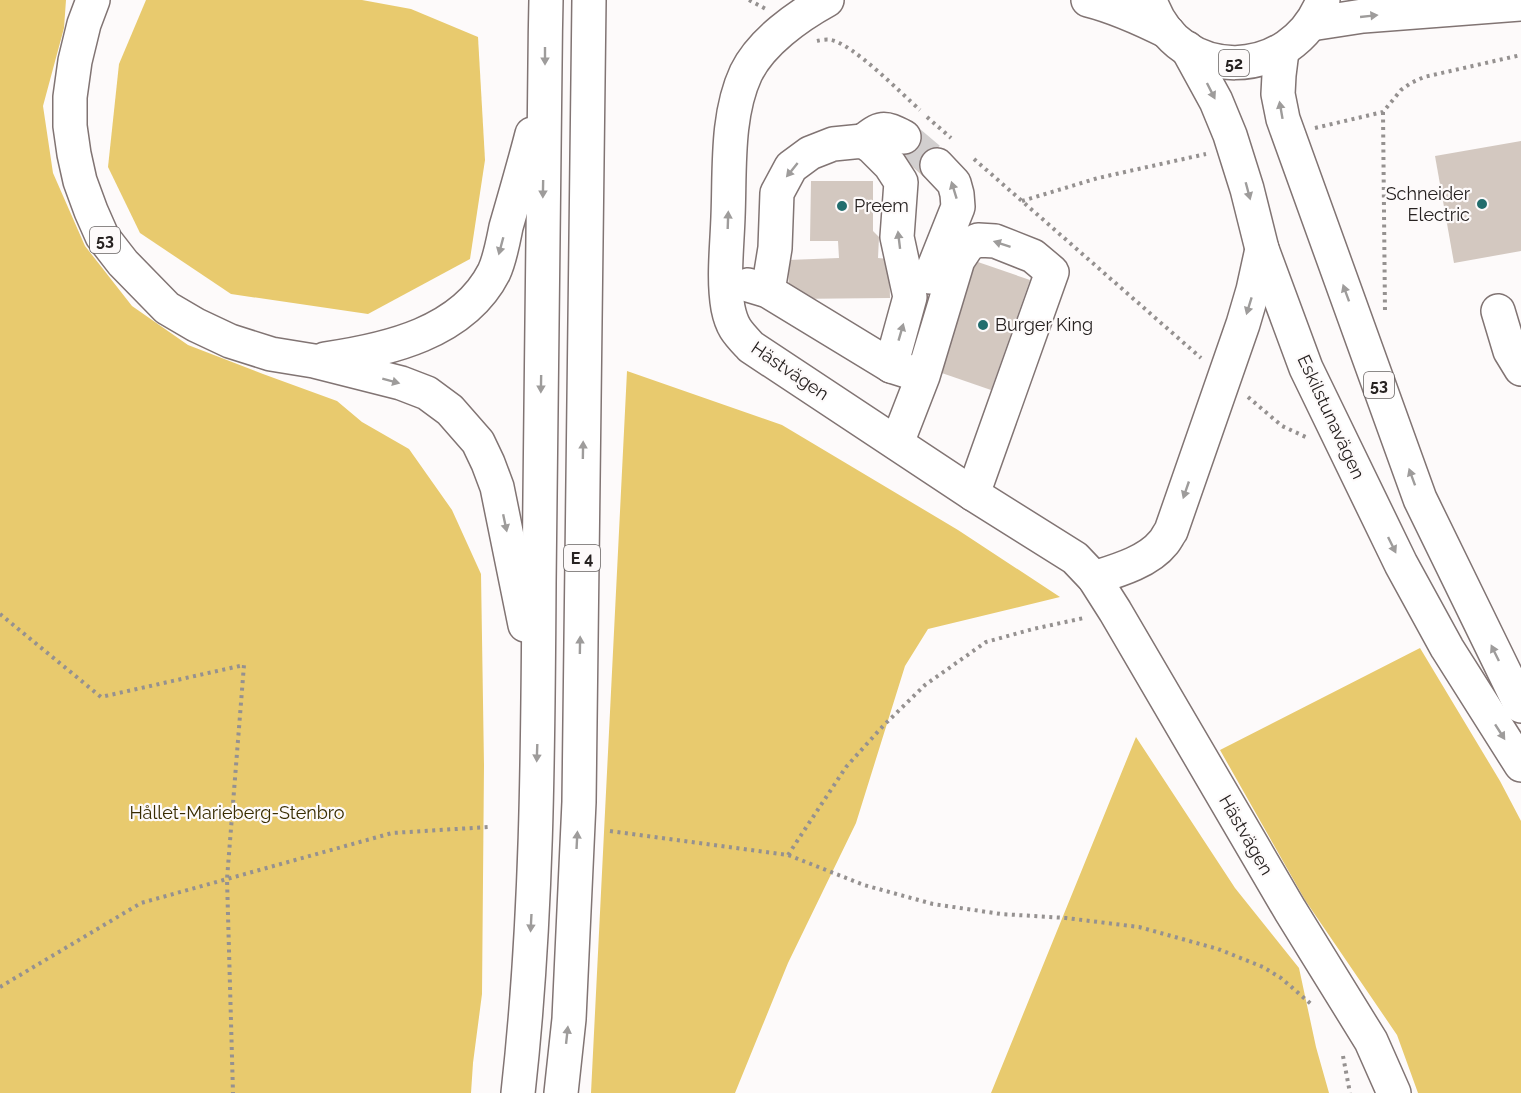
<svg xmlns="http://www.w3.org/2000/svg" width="1521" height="1093" font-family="Raleway,sans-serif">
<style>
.green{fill:#e8ca6e}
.building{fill:#d3c8c0}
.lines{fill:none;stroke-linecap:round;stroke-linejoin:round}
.minor-tunnel{stroke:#d2cfcf;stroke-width:33;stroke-dasharray:33 16;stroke-linecap:butt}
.minor-casing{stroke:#817473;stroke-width:36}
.major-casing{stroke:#817473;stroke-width:36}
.highway-casing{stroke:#817473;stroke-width:36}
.path{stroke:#959190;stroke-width:4;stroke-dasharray:3 4.5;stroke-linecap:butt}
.minor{stroke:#fff;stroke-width:33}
.major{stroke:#fff;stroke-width:33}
.highway{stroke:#fff;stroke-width:33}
.oneway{fill:#9e9c9b}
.poi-dot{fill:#226d6d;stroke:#fdfafa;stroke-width:2}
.labels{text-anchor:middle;stroke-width:4.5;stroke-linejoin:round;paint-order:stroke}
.shield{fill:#fdfafa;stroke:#676362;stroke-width:1.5}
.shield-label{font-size:16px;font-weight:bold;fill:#272221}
.poi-label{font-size:18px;fill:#272221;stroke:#fdfafa;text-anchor:start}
.street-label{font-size:18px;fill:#272221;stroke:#fdfafa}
.park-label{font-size:18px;fill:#382c01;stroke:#fdfafa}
</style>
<rect width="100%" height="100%" fill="#fdfafa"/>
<g class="green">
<polygon points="0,0 66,0 64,28 43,106 53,173 85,246 132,306 188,345 263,374 337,401 362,422 409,449 452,510 481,574 484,765 482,994 473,1063 471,1093 0,1093"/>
<polygon points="146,0 362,0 411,9 478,37 485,160 470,259 368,314 231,294 140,233 108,167 119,64"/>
<polygon points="627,371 782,425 958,530 1060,597 928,629 905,666 856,823 788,963 735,1093 591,1093"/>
<polygon points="1420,648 1500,781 1521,821 1521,1093 1418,1093 1397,1035 1305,900 1220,750"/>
<polygon points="1136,737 1235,888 1299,968 1316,1047 1329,1093 991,1093"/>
</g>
<g class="building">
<polygon points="910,131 942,159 925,178 893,149"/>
<polygon points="1521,141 1521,251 1454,263 1435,156"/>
<polygon points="811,181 873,181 873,231 879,237 878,258 889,259 890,298 789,299 788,260 839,258 838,241 810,241"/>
<polygon points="975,261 1030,280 991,390 936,371"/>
</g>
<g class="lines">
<polyline class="minor-tunnel" points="904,137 937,165"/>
<defs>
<g id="minor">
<path d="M827,0C798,16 761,42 746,73C726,116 730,170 728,217C727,247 723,279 728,308C732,328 738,333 751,347L973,494L1075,558L1094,578L1115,611L1290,910L1371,1041L1394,1093"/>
<path d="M863,141C881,127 883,126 904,137"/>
<polyline points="930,277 958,207 957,194 954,183 937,165"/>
<polyline points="748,285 768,291 891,366 910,372"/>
<polyline points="768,291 775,248 777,193 791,167 810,153 833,144 863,141 872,147 890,165 901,182 897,237 910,297 891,366"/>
<polyline points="1498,311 1510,351 1521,369"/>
<polyline points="897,443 923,376 958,260 968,245 978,240 995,241 1033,256 1052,272 973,494"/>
<path d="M1094,578C1116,571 1148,562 1163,543C1166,540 1168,535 1171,531L1243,324L1253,290L1262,249"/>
</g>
<g id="major">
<path d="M1088,0C1116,7 1142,19 1168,32"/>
<path d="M1150,0C1178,85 1292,82 1323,0"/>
<polyline points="1311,24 1363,16 1521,4"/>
<polyline points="1187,48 1216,101 1230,135 1247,189 1262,249 1306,368 1401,564 1447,648 1521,765"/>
<polyline points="1282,51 1279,75 1278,94 1283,119 1420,499 1521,706"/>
</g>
<g id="highway">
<polyline points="93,0 84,24 75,61 70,97 70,126 74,154 80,181 91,211 102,236 123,263 167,308 196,325 230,341 271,354 314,361 401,383 427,393 450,410 478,442 488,463 497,487 525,625"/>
<path d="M325,359C387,350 463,333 494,272C500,259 503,242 506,227C515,196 524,165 532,134"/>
<path d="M518,1093C537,924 538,752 539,583C541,388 542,194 546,0"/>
<polyline points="561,1093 569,1019 579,802 589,0"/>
</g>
</defs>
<use href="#minor" class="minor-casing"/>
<use href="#major" class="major-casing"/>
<use href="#highway" class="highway-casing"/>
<g class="path">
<polyline points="749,0 766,9"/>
<path d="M817,41C821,40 827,39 831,40C853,44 902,94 920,110"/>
<polyline points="1383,112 1385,312"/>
<polyline points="927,117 951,138"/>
<polyline points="1315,128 1383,112 1401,90 1411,83 1424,77 1521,55"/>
<polyline points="974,159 1201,358"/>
<polyline points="1022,201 1098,178 1206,154"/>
<polyline points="1248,397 1282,426 1308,438"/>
<polyline points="0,614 101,697 244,665 227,879 233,1093"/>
<polyline points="610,831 788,855 864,885 933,904 1001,914 1066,918 1139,927 1218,949 1263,967 1281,978 1311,1004"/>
<polyline points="788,855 846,767 883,726 925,685 986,642 1033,629 1084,618"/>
<polyline points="0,987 141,903 392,833 488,827"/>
<polyline points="1343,1056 1350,1093"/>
</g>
<use href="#minor" class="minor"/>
<use href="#major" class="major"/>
<use href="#highway" class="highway"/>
</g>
<defs><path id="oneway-solid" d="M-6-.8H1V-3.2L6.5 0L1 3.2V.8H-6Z" transform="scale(1.5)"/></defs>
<g class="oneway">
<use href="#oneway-solid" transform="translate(1369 16) rotate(-6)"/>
<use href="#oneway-solid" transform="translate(545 56) rotate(90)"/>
<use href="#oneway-solid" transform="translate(1211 91) rotate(63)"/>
<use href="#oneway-solid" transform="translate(1281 110) rotate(-100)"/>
<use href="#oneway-solid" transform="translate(792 170) rotate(129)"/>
<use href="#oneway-solid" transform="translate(543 189) rotate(91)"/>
<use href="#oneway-solid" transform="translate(954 190) rotate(-107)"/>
<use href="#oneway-solid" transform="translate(1248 191) rotate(75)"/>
<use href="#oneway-solid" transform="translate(728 220) rotate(-88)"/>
<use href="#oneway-solid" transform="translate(899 240) rotate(-97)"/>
<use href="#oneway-solid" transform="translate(1002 244) rotate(-162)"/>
<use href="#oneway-solid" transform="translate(501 246) rotate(105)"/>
<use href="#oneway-solid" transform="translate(1346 293) rotate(-110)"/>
<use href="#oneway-solid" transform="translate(1249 306) rotate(107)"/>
<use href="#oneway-solid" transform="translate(901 332) rotate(-74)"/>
<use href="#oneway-solid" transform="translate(391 381) rotate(15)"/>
<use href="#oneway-solid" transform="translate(541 384) rotate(91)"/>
<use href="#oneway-solid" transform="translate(583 450) rotate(-89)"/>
<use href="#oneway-solid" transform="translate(1412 477) rotate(-110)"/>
<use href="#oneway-solid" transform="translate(1186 490) rotate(109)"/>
<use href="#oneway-solid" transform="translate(505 523) rotate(78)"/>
<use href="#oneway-solid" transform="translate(1392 545) rotate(64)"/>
<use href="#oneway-solid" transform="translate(580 645) rotate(-89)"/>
<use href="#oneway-solid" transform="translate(1495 653) rotate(-116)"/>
<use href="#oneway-solid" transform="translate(1500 732) rotate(57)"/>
<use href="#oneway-solid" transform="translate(537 753) rotate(92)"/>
<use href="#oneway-solid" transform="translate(577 840) rotate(-87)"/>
<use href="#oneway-solid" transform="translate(531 923) rotate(93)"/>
<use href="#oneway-solid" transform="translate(567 1035) rotate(-84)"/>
</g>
<g class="poi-dot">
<circle cx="1482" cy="204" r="6"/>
<circle cx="842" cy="206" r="6"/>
<circle cx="983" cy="325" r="6"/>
</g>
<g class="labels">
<g class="shield">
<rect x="1219" y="50" width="30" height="26" rx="4.5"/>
<rect x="90" y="227" width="30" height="26" rx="4.5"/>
<rect x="1364" y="372" width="30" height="26" rx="4.5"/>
<rect x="564" y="545" width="36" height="26" rx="4.5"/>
</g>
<g class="shield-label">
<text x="1234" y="69">52</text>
<text x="105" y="246">53</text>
<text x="1379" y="391">53</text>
<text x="582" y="564">E 4</text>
</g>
<g class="poi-label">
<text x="1470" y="200" text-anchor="end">Schneider<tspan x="1470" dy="21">Electric</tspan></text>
<text x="854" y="212">Preem</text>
<text x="995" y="331">Burger King</text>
</g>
<g class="street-label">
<text transform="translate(790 371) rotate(34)" y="6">Hästvägen</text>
<text transform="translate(1331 417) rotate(65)" y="6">Eskilstunavägen</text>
<text transform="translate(1246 835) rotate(60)" y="6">Hästvägen</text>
</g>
<g class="park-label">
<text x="237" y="819">Hållet-Marieberg-Stenbro</text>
</g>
</g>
</svg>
